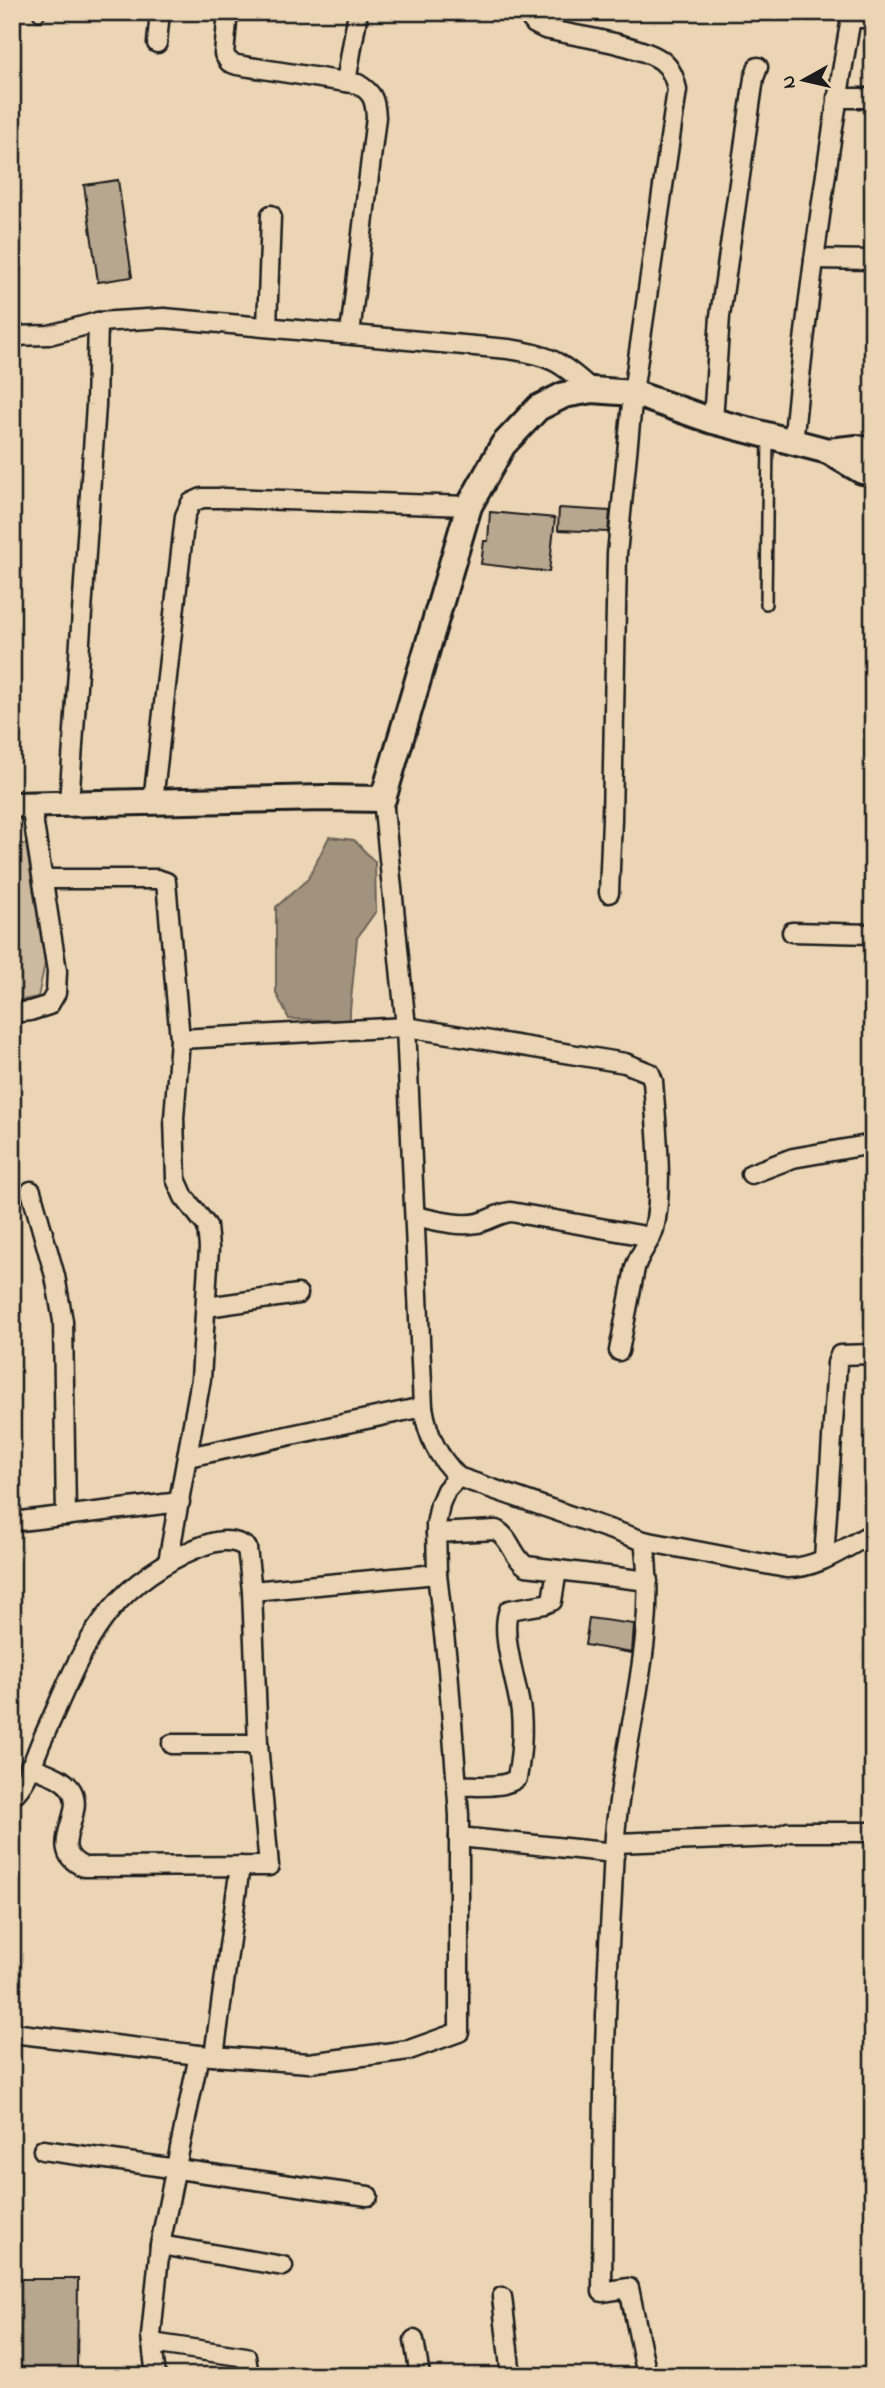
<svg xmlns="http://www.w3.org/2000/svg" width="885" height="2388" font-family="'Indie Flower',sans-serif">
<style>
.green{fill:#cdba9e;stroke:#746b5d;stroke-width:2}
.water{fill:#a1937e;stroke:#6c6357;stroke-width:2}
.building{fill:#b8a78f;stroke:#1c1c1c;stroke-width:2}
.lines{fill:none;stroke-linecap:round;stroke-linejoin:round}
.lane-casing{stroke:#1c1c1c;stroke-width:14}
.street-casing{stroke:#1c1c1c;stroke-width:23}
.secondary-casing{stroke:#1c1c1c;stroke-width:30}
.lane{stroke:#ebd5b4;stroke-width:9}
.street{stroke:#ebd5b4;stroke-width:18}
.secondary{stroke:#ebd5b4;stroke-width:24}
</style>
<rect width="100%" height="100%" fill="#ebd5b4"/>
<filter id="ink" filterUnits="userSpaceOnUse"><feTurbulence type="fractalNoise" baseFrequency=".0143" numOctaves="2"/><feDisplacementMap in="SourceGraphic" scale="14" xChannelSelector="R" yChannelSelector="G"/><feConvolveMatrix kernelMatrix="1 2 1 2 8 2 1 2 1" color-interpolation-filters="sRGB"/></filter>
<g filter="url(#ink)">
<polygon class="green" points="26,844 45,963 38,997 12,1002 12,845"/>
<polygon class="water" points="329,837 354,840 375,862 376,911 357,938 349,1021 289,1019 276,993 276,907 308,879"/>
<g class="building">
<polygon points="118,180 132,277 98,282 84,185"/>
<polygon points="559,508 610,511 608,532 558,530"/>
<polygon points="490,512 555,518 549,572 481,564 484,541 488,541"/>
<polygon points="589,1618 634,1624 632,1653 585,1645"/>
<polygon points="16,2279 78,2279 77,2371 14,2371"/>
</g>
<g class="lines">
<defs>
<g id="lane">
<polyline points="39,15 39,12"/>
<polyline points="766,604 768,438"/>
</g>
<g id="street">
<path d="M228,12L224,54L229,62L237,65L358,84C373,93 375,100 376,117L350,334"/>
<path d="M526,12L535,24L545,29C572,35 642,45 662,61C671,68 675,79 677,90L633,393L617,554L612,819L609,893"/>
<polyline points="851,18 873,18"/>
<polyline points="157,43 160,12"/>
<polyline points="346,82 358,12"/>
<polyline points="837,98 873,98"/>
<polyline points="814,259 873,260"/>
<polyline points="267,327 271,215"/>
<path d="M12,336L49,335L98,322L164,318L508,349C550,355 561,362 592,390"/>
<polyline points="713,421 720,316 754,78 758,67"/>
<path d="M793,444C807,299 827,155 852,12"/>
<path d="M383,799L406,1027L423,1407C428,1436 437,1456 458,1477L644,1541L786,1568C817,1569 846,1547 873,1533"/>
<polyline points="153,802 185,516 191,503 202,498 223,498 469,506"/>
<polyline points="69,804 96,405 98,322"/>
<polyline points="44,879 157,879 166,882 180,1039 174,1118 176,1179 184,1197 207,1226 209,1248 201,1379 168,1562"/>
<polyline points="792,932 873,934"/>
<polyline points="12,1013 30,1011 49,1005 56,993 57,971 31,805"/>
<path d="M180,1039L406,1027L625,1063L650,1073L653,1081C656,1125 664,1187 654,1229C650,1243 639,1253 635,1268L619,1351"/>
<polyline points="751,1174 793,1158 873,1144"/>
<polyline points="31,1191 55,1276 63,1321 66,1516"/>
<path d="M415,1216C434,1220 458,1227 478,1223C490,1220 499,1213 511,1212L651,1237"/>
<polyline points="207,1307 298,1294"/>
<polyline points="188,1457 423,1407"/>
<polyline points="12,1522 180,1502"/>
<path d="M436,1533L496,1530C511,1538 512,1556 526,1566L648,1581"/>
<path d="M644,1541C658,1636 626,1730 616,1825C613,1853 613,1881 611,1910C603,2037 603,2164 602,2292L629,2288L647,2376"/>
<polyline points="824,1559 837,1363 840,1355 873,1354"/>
<polyline points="252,1591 437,1574"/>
<polyline points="172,1744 258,1744"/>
<path d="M458,1786C475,1785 504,1789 517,1778C521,1757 523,1734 521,1712C518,1686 499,1633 509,1610L545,1604L552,1601L557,1570"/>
<path d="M12,1796C28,1783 34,1758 42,1740C61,1700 77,1655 103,1620C124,1591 155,1568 186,1553C205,1544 228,1534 247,1548L252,1591L258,1744L269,1866L84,1867C43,1849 89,1813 70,1788C61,1776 43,1772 30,1766"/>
<polyline points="459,1837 615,1853"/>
<polyline points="615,1843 777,1837 788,1832 873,1832"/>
<polyline points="12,2033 199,2055 309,2063 409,2050 459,2032 459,1815 448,1669 437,1574 436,1525 440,1504 446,1490 458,1477"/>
<polyline points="214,2056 240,1866"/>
<polyline points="43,2150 368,2196"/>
<polyline points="160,2245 283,2266"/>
<polyline points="502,2297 511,2376"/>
<polyline points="414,2340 420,2376"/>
<polyline points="152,2343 246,2357 249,2376"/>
<polyline points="156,2376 151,2336 160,2245 199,2055"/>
</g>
<g id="secondary">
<polyline points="828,451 857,448 873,451"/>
<polyline points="12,805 324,798 383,799 469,506 503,445 538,408 564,395 592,390 633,393 713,421 828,451 862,471 873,472"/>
</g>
</defs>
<use href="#lane" class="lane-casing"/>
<use href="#street" class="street-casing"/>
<use href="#secondary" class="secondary-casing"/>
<use href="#lane" class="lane"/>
<use href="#street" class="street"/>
<use href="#secondary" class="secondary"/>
</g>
</g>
<rect width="885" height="2388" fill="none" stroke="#ebd5b4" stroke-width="42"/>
<rect x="21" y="21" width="843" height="2346" fill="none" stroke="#1c1c1c" stroke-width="2.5" filter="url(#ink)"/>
<g transform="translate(804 80) rotate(262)" stroke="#ebd5b4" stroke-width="5" paint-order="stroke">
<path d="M0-5L12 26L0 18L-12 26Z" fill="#1c1c1c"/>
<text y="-10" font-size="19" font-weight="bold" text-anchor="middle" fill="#1c1c1c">N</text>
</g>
</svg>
